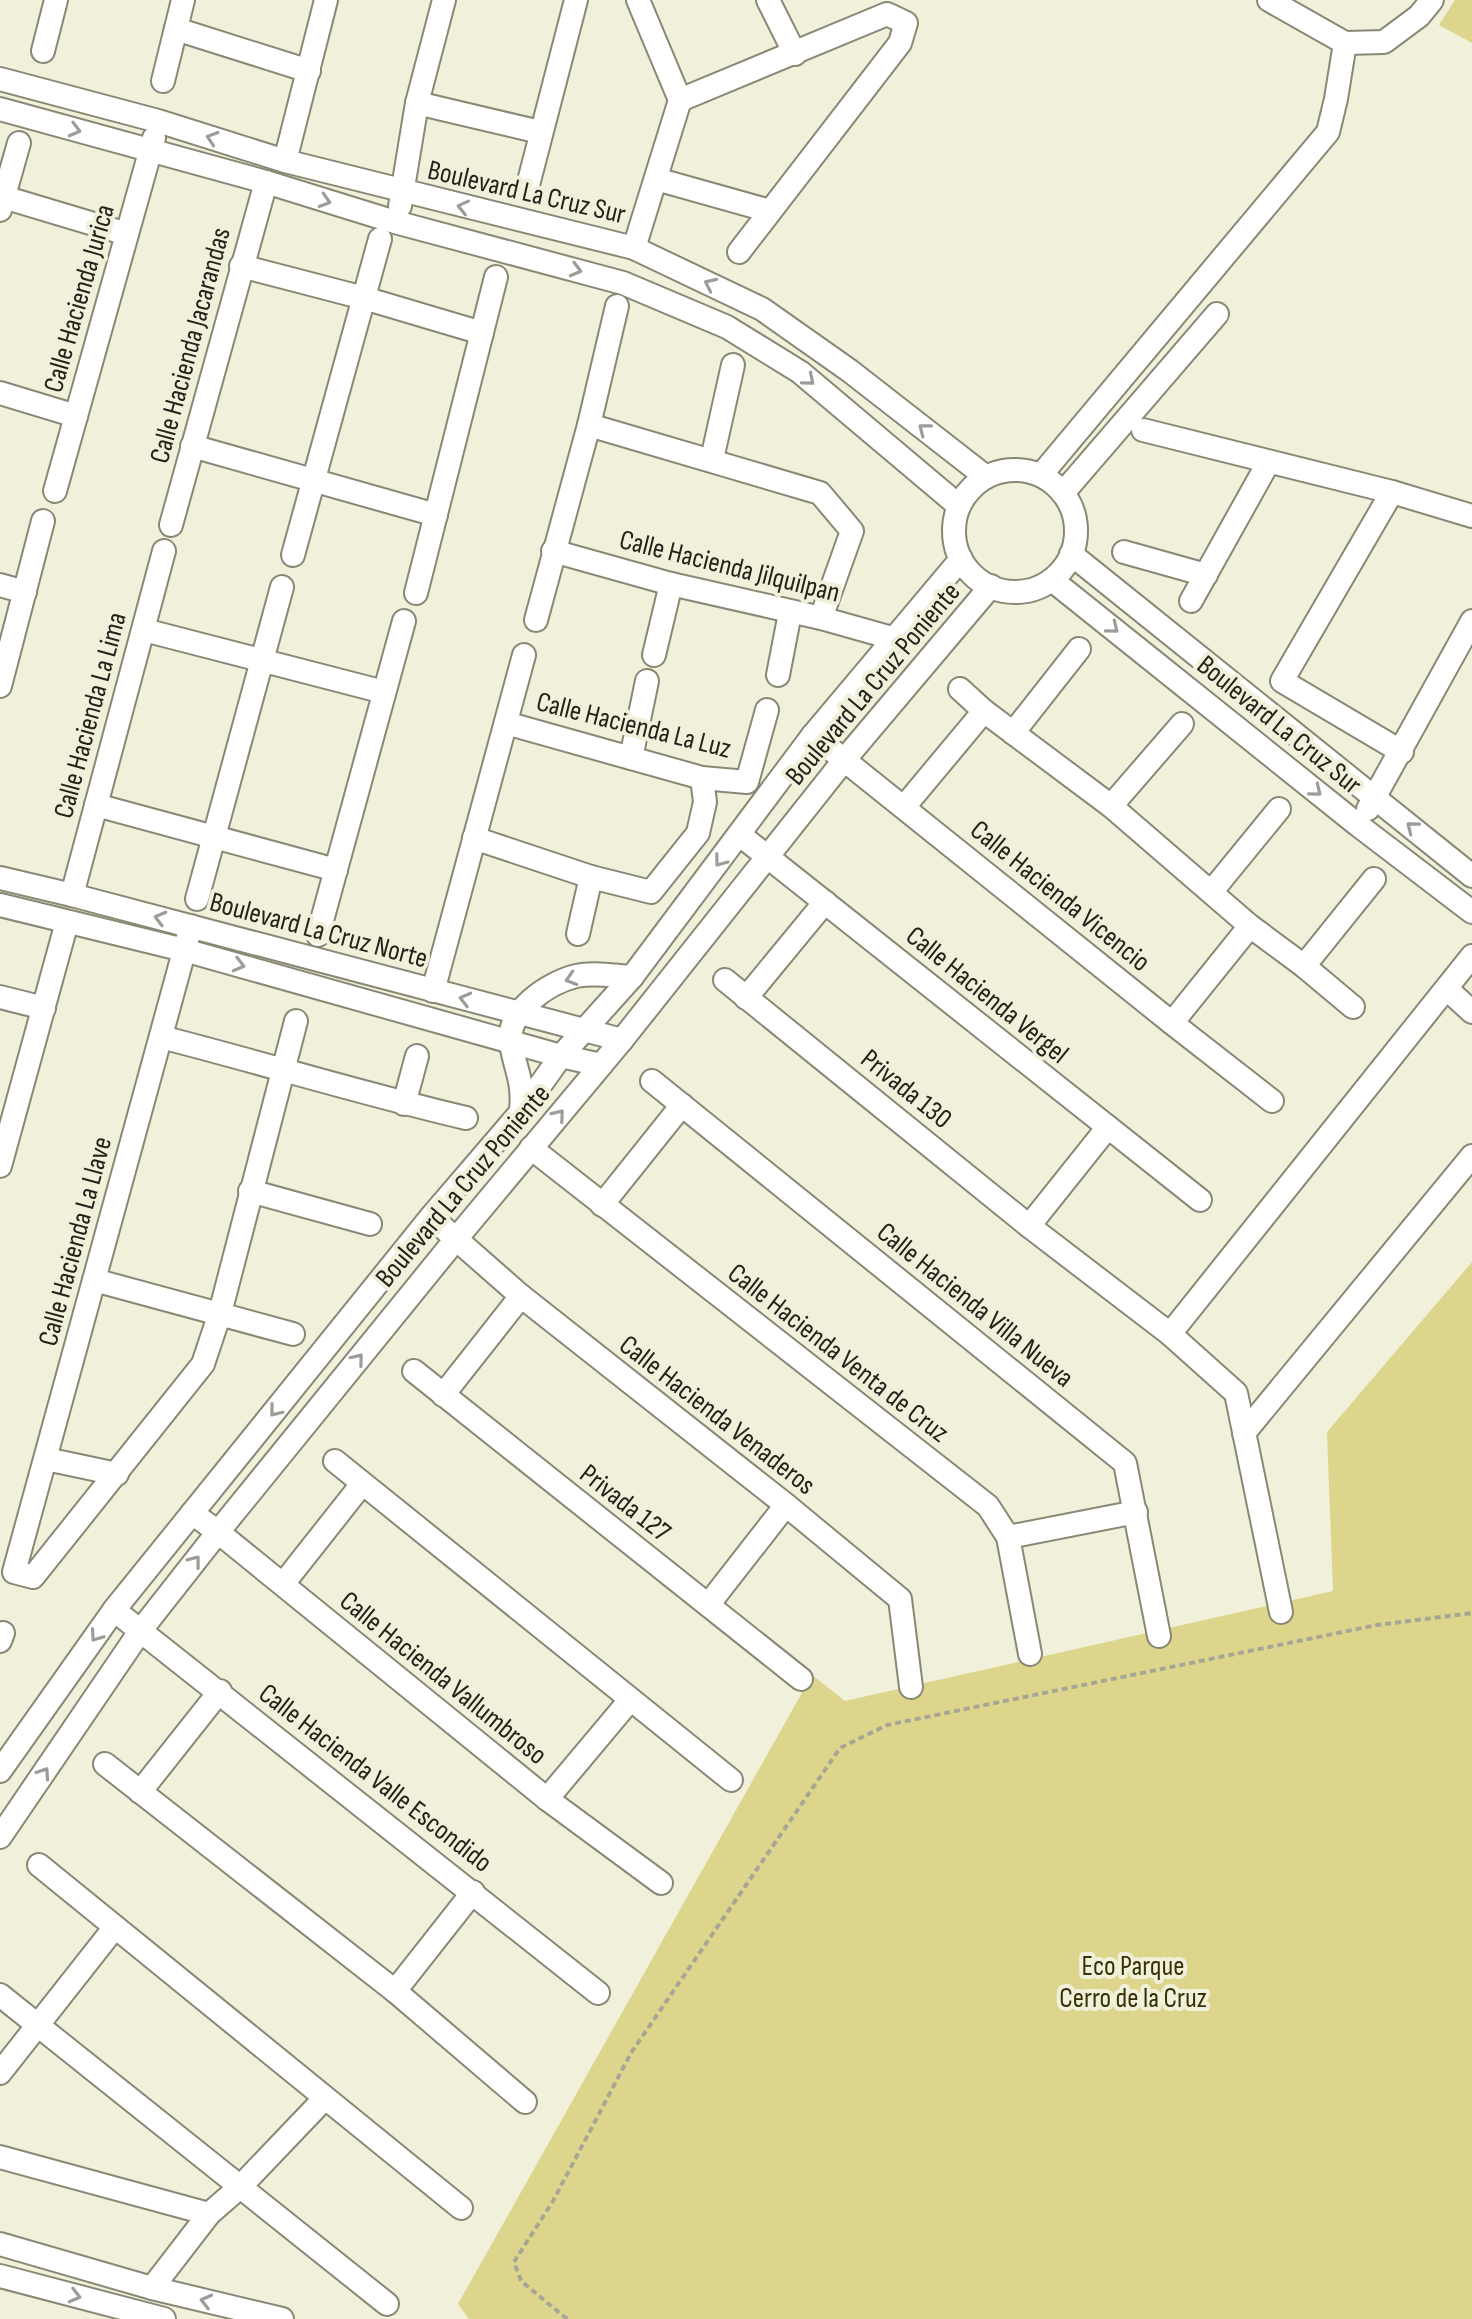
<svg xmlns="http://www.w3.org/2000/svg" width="1472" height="2319" font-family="'Sofia Sans Condensed',sans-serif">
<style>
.green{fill:#dcd58b}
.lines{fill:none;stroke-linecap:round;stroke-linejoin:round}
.minor-casing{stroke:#898875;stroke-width:26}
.path{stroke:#a7a696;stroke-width:4;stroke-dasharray:6 4;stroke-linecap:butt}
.minor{stroke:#fff;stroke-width:22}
.oneway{stroke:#9c9c98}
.labels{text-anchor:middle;stroke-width:8;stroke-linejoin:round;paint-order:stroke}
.street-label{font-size:28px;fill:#23221b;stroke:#f1f0db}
.park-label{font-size:28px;fill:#363204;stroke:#f1f0db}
</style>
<rect width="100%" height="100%" fill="#f1f0db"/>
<g class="green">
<polygon points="1455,0 1472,0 1472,43 1439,25"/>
<polygon points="1472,1262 1472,2319 469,2319 458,2304 812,1675 845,1701 1333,1591 1327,1432"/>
</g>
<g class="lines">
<defs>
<g id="minor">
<polyline points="638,0 680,100"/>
<polyline points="768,0 795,54"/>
<polyline points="1269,0 1345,43 1384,42 1419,16 1432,0"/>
<polyline points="176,29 309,71"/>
<polyline points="43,51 56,0"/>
<polyline points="0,79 158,121 285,161 634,248 762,309 850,371 986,477"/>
<polyline points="163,81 183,0"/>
<polyline points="680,100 887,14 906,23 900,43 739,252"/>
<polyline points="417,103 540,132"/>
<polyline points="0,109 266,182 395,222 623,283 727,327 800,372 959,506"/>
<polyline points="285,161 326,0"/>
<polyline points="656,179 770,211"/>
<polyline points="528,185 576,0"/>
<polyline points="0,196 127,234"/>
<polyline points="400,206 417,103 444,0"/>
<polyline points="0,210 19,143"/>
<polyline points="634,248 680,100"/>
<polyline points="241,266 364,298 482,333"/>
<polyline points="0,393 76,416"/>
<polyline points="589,425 820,493 852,531 821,618"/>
<polyline points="1143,430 1392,492 1472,516"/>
<polyline points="192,446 436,515"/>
<polyline points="712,459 733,365"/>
<circle cx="1015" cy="531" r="61"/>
<polyline points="1041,475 1328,132 1336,99 1345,43"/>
<polyline points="55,491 154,138"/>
<polyline points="1392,492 1282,681 1402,752"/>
<polyline points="1063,493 1217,314"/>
<polyline points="171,525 266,182"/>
<polyline points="553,551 671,584 821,618 892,638"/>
<polyline points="1124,552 1206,575"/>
<polyline points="1071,554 1472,876"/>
<polyline points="293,555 380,239"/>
<polyline points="1052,580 1358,825 1472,912"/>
<polyline points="0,585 25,592"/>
<polyline points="416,593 496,277"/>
<polyline points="1191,601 1268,463"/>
<polyline points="536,620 589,425 617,306"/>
<polyline points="144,630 384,692"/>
<polyline points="654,655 671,584"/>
<polyline points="778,675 790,613"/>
<polyline points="0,686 43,521"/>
<polyline points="960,689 984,711 1111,806 1250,926 1304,966 1353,1007"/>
<polyline points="506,723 702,778 747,782 767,710"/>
<polyline points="1013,733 1079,649"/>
<polyline points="813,735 1172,1023 1272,1101"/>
<polyline points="631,758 647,681"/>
<polyline points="96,805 336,870"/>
<polyline points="1111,806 1182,724"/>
<polyline points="904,807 984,711"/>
<polyline points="1368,809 1472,621"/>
<polyline points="740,835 1200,1200"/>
<polyline points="474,838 591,877 651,892 698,833 705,802 702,778"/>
<polyline points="0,878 72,895 622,1040"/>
<polyline points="1212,891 1279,809"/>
<polyline points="72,895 164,551"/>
<polyline points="197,899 282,587"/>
<polyline points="0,905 184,950 561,1056 601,1065"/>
<polyline points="191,926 14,1572 33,1577 203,1364 220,1313 296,1021"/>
<polyline points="578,934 591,877"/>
<polyline points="318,935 404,621"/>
<polyline points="1304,966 1374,879"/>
<polyline points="725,980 1029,1226 1170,1334 1236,1393 1281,1612"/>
<polyline points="1447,989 1472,1012"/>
<polyline points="433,991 524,655"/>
<polyline points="0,997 44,1008"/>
<polyline points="746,998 825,902"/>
<polyline points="1172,1023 1250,926"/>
<path d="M161,1037C263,1063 363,1094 466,1118"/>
<polyline points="652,1081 1125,1463 1159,1636"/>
<polyline points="404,1104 417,1056"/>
<path d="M521,1110C524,1080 515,1070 511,1043C506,1011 548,983 576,976C593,972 614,976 632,977"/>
<polyline points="531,1148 988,1506 1008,1537 1030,1654"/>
<polyline points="0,1166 67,922"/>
<polyline points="250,1191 370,1224"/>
<polyline points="602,1205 682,1105"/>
<polyline points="431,1217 521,1296 786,1505 900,1599 911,1687"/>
<polyline points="1029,1226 1108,1127"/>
<polyline points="94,1280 293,1334"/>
<polyline points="1170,1334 1472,956"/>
<polyline points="414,1371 801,1679"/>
<polyline points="443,1395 521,1296"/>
<polyline points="1244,1433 1472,1156"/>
<polyline points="46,1459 117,1474"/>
<polyline points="335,1461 731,1780"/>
<polyline points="192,1513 218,1532 547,1799 661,1883"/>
<polyline points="1008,1537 1136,1512"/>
<polyline points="283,1584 362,1484"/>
<polyline points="708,1605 786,1505"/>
<polyline points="114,1610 598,1993"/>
<polyline points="0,1641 3,1633"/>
<polyline points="105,1764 395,1991 525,2102"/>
<polyline points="0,1771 114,1610 431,1217 521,1112 561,1056 632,977 813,735 961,559"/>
<polyline points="140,1792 220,1691"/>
<polyline points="547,1799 630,1700"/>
<polyline points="0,1837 141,1630 218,1532 456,1239 622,1040 845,759 991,586"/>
<polyline points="39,1865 461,2208"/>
<polyline points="395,1991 473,1892"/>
<polyline points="0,1995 387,2304"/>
<polyline points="0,2073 115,1927"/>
<polyline points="0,2157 209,2214"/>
<polyline points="0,2244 152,2288 282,2319"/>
<polyline points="0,2276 164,2319"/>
<polyline points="152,2288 209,2214 240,2187 325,2098"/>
</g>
</defs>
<use href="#minor" class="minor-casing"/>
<polyline class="path" points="567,2319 521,2281 514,2262 553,2201 631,2053 840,1748 887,1725 1377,1625 1472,1613"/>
<use href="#minor" class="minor"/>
</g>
<defs><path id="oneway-chevron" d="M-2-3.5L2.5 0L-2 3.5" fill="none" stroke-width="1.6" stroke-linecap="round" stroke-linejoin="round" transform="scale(2)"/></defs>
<g class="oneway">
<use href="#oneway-chevron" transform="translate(75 130) rotate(15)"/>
<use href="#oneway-chevron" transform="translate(212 138) rotate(-162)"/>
<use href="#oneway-chevron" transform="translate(325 201) rotate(17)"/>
<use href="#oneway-chevron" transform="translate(463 207) rotate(-167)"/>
<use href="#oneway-chevron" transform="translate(576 270) rotate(15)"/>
<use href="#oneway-chevron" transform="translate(710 284) rotate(-155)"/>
<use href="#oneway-chevron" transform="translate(809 380) rotate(40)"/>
<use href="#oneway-chevron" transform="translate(924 429) rotate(-142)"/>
<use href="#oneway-chevron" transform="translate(1113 628) rotate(39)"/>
<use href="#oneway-chevron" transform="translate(1316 791) rotate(39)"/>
<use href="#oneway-chevron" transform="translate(1412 827) rotate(-141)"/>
<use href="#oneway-chevron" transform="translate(720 861) rotate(127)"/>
<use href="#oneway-chevron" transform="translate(160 918) rotate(-165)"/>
<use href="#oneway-chevron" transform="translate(239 965) rotate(15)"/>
<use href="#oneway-chevron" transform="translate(571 979) rotate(163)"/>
<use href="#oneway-chevron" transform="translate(465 999) rotate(-166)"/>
<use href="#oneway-chevron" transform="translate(559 1115) rotate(-50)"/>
<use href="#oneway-chevron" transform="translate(358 1359) rotate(-51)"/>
<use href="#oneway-chevron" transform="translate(275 1411) rotate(129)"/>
<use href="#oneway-chevron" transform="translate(195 1561) rotate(-52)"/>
<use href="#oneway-chevron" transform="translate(96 1636) rotate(125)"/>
<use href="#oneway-chevron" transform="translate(44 1773) rotate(-56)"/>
<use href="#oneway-chevron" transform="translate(75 2296) rotate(15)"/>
<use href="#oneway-chevron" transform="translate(206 2301) rotate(-166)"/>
</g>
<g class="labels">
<g class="street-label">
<text transform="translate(527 191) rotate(13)" y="10">Boulevard La Cruz Sur</text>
<text transform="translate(78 298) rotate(-74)" y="10">Calle Hacienda Jurica</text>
<text transform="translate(189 345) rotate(-75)" y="10">Calle Hacienda Jacarandas</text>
<text transform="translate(730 565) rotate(14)" y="10">Calle Hacienda Jilquilpan</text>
<text transform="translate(872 683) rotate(-50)" y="10">Boulevard La Cruz Poniente</text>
<text transform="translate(89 715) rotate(-75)" y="10">Calle Hacienda La Lima</text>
<text transform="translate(634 724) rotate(14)" y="10">Calle Hacienda La Luz</text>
<text transform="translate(1280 724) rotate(39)" y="10">Boulevard La Cruz Sur</text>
<text transform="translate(1061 895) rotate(39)" y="10">Calle Hacienda Vicencio</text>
<text transform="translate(319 929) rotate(15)" y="10">Boulevard La Cruz Norte</text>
<text transform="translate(988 994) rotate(39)" y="10">Calle Hacienda Vergel</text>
<text transform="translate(907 1088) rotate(39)" y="10">Privada 130</text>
<text transform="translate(462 1185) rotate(-50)" y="10">Boulevard La Cruz Poniente</text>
<text transform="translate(74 1241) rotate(-75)" y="10">Calle Hacienda La Llave</text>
<text transform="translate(976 1304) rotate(39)" y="10">Calle Hacienda Villa Nueva</text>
<text transform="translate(839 1352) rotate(38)" y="10">Calle Hacienda Venta de Cruz</text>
<text transform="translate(718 1414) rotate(38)" y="10">Calle Hacienda Venaderos</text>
<text transform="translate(626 1502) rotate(38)" y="10">Privada 127</text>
<text transform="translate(444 1677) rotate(39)" y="10">Calle Hacienda Vallumbroso</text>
<text transform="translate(376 1777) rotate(38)" y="10">Calle Hacienda Valle Escondido</text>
</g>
<g class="park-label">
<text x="1133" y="1975">Eco Parque<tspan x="1133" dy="32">Cerro de la Cruz</tspan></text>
</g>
</g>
</svg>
